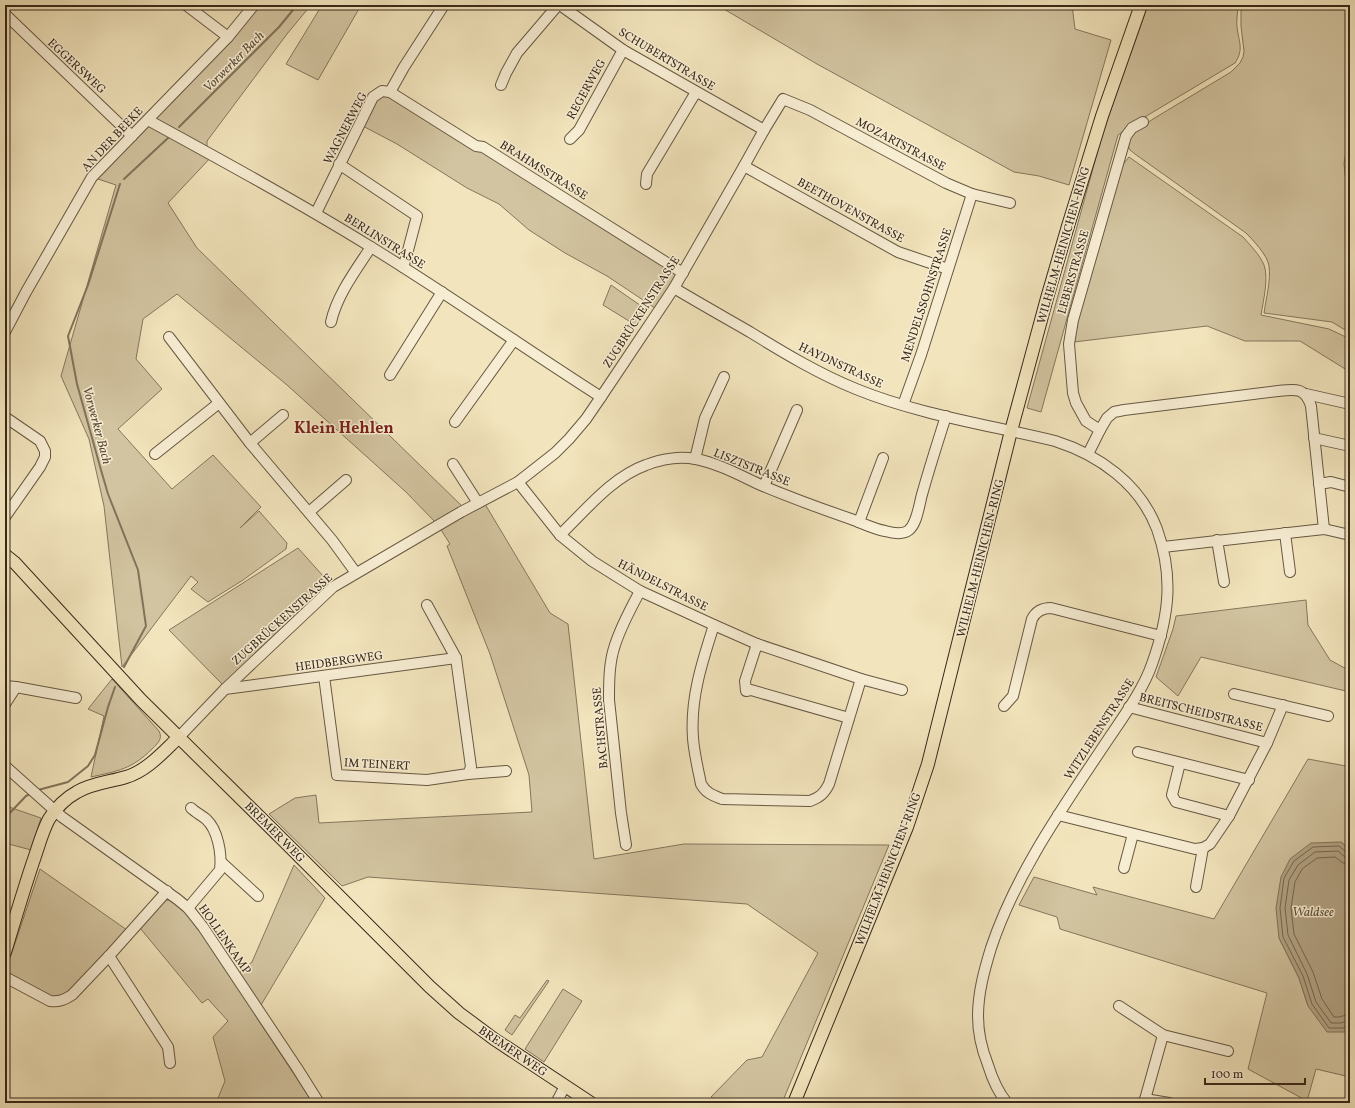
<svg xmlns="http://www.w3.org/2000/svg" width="1355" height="1108" font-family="Vollkorn,serif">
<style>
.green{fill:#d2c4a0;stroke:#85765d}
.water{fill:#b3a485;stroke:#82735a}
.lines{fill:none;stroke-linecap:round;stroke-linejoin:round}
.shore{stroke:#766650;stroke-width:1}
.stream{stroke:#82735a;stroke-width:2}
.minor-casing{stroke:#665842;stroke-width:12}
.major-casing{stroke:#38291a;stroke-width:14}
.minor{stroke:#f7edd3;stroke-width:10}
.major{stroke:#f2e4bc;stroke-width:12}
.labels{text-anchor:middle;stroke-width:3;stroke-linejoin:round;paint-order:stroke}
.street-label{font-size:12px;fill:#38291a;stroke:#f7edd3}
.water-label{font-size:13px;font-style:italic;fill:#5d4e3a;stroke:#f7edd3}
.district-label{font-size:16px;font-weight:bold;fill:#7a1f14;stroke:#f7edd3}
</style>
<rect width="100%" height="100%" fill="#f2e4bc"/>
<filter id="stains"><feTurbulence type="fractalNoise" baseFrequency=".005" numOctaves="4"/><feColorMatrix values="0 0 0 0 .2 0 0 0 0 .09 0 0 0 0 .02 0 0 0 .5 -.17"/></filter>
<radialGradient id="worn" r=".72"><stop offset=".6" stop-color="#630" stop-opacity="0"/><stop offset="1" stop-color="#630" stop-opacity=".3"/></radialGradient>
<g class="green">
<polygon points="254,5 311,5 287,34 207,141 207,147 205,151 213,155 168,203 197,248 465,509 482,499 550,613 568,624 594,859 684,844 889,845 782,1103 721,1103 711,1097 747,1060 762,1057 818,953 747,904 368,877 342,886 269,814 295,798 316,795 319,823 532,812 529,775 490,654 447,546 450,544 438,525 406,492 287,385 177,294 143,319 136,359 162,389 118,429 172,489 213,455 261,507 240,528 259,511 287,543 286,549 243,580 208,602 191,589 198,582 191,576 122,667 104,506 89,439 61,376 116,185 92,177"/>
<polygon points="322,5 356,5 360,7 318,80 286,64"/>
<polygon points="717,5 989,5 991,6 1072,5 1075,29 1111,40 1069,185 1039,176 1014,172 817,64"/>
<path d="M1148,5H1238C1238,12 1236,20 1237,27C1239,43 1244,49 1235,63L1133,124L1118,135L1041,412L1027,408L1103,132Z"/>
<path d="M1241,5H1350V131L1344,163L1347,193L1350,206V217L1348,219L1350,231V333L1332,322L1264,313C1266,298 1271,281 1269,266C1268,256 1253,240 1246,233L1135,154L1130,150L1127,144L1133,133L1153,119L1231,72L1240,63L1243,57L1244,51L1241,26Z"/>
<polygon points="382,91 683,273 658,310 607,276 565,253 529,230 499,204 467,188 397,144 359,124"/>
<path d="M1129,157L1243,237C1250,245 1260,255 1264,265C1269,278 1263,302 1261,315L1329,329L1350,339V372L1300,341H1245L1207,326L1074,342L1078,321L1120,168Z"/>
<polygon points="611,285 647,310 637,326 603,305"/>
<polygon points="298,548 333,587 223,685 169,630"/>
<polygon points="1306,600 1308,625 1330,660 1350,671 1350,692 1201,657 1178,696 1156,677 1173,629 1176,616"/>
<path d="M112,679L159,731C163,739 158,743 152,749C132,769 118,771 91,777L104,716L88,709Z"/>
<polygon points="1350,749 1350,850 1341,842 1279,938 1299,978 1308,1006 1346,1032 1350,1027 1350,1077 1316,1069 1307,1101 1248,1069 1267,993 1060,929 1057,917 1019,905 1034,877 1097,895 1093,887 1214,919 1308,759 1346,766"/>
<polygon points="9,807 41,818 31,850 5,843 5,809"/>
<path d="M294,865L325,898L255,1015L313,1103H216L225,1081L213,1037L228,1021L208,999L202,1003L140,928L165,900C186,896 222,962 232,979L252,962Z"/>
<polygon points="40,869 127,930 68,992 58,998 44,996 5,973"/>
<polygon points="547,980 549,981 512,1035 505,1030 515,1015 520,1018"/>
<polygon points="563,989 582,1001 544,1062 525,1049"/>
</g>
<g class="water">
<path d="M1350,131V206C1344,179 1343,159 1350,131Z"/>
<polygon points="1341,842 1350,850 1350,1027 1346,1032 1327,1032 1308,1006 1299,978 1279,938 1276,908 1281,877 1290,859 1311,843"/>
</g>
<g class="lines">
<g class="shore">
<polyline points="1350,852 1346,852 1339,846 1313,847 1294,861 1284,878 1280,908 1283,937 1303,976 1312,1004 1329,1028 1343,1028 1350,1025"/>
<polyline points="1350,857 1345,857 1338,851 1315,852 1298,865 1289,880 1285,908 1288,935 1307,974 1316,1002 1331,1023 1341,1023 1350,1020"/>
<polyline points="1350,864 1343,863 1335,857 1317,858 1302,869 1295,882 1291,908 1294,934 1313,972 1322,999 1334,1017 1339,1017 1350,1014"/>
</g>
<g class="stream">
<polyline points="179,127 279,27 297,5"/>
<polyline points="124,179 168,138"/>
<polyline points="120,184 88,285 68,336 77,384 101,470 108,494 138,570 146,626 124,667"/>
<polyline points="38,790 68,782 88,766 95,755 108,707 115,687"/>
<polyline points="5,818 26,796 32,793"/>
</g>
<defs>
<g id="minor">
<polyline points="186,5 228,37"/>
<polyline points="560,5 623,50 764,130"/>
<polyline points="5,14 132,136"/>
<polyline points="501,85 506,73 517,53 558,5"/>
<polyline points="390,92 476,146 483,147 683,273"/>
<path d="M148,120C223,161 298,202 371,247C449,295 524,348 601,397"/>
<polyline points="570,139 579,130 623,50"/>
<polyline points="339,164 417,216 406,258 403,267"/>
<polyline points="744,166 898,252 948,269"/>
<polyline points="646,184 647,174 696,92"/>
<polyline points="316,213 373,97 382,91 390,92 404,67 444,5"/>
<path d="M674,288C699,303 724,317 750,332C784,353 819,374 856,389C920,415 989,425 1055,441C1099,455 1140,484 1157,529C1174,577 1169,616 1152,664C1142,693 1118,724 1101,750C1059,813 1015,876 991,948C984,971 978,993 978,1016C978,1033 982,1050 988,1065C992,1078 998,1092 1007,1103"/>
<path d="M331,322C337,295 356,270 371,247"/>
<polyline points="5,332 26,292 92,177 228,37 254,5"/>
<polyline points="169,337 250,443 332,540 356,573"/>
<polyline points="390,375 442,292"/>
<polyline points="1306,394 1350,404"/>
<polyline points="903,405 921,355 972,194"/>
<polyline points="5,417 40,441 45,451 45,457 40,467 5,517"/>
<polyline points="455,422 514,340"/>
<polyline points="1100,430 1086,421 1076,403 1073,393 1069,344 1073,320 1126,136 1132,128 1143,122"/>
<polyline points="1314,438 1350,446"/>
<polyline points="250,443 283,415"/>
<polyline points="155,454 219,403"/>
<path d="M1088,454L1100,430L1107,418L1114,412L1124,410L1278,391C1295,389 1305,387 1311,406L1324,529"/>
<polyline points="695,459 705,418 724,377"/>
<polyline points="453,464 478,503"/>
<polyline points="518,482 560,535 592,561 640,591 714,625 757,644 861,679 902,690"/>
<polyline points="1319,484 1331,482 1350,487"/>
<polyline points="764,486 797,410"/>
<polyline points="309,512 346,480"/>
<polyline points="859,522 883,458"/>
<polyline points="1285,533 1290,572"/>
<path d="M560,535C585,511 612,477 646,465C661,459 680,456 696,459C720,464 741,476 763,486C792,498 822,509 851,519C862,523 874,529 885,531C892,533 903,535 909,530C918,522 919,503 923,491C930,466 938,441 946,416"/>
<polyline points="1217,540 1224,582"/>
<polyline points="1163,547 1324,529 1350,535"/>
<path d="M714,625C702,662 690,699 693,738C694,753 698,769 701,784C706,793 712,795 722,799L810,801C820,797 824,794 829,784L861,679"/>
<polyline points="757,644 745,681 746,691 751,690 849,718"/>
<polyline points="324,676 337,775 427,780 468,774 471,767 456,658 427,605"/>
<polyline points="5,686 16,687 76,698"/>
<polyline points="225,689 456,658"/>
<polyline points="1234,694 1328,716"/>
<polyline points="5,704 16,687"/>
<path d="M1004,706L1013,696L1032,619C1036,611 1042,608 1051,608L1161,636"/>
<polyline points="179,737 225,689 333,587 461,512 518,482 555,453 569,439 586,419 601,397 674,288 744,166 764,130 783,99 810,110 946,183 972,194 1010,203"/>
<polyline points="1267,743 1283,705"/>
<polyline points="1138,752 1249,780"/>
<polyline points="1180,763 1172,795 1176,802 1229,816"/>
<polyline points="5,766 62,817 177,899 188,908 203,927 297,1068 319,1103"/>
<polyline points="468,774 506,771"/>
<polyline points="1058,815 1195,849 1203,848 1210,844 1229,816 1267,743 1129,707"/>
<path d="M626,845L621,813L609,700C609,682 609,662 615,645C621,626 631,608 640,591"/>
<polyline points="221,862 258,896"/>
<polyline points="1124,868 1133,834"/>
<polyline points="1196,887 1203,848"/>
<path d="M188,908L220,870C222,854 218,830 206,819C201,815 195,812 191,808"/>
<polyline points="109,956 168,1047 170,1063"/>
<path d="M5,977L50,1001C59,1002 64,1000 72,995L109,956L167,891"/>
<polyline points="1119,1006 1163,1035 1228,1051"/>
<polyline points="1145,1099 1169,1103"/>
<polyline points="556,1103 565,1086"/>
<polyline points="1144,1103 1163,1035"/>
</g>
<g id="major">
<polyline points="5,555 15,563 141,700 286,843 430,987 459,1013 494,1039 591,1103"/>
<path d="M5,952C14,922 23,892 33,862C38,848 42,832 49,819C56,808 66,798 77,792C92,783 110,782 126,777C147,771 164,751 179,737"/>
<polyline points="794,1103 907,827 928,764 1011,431 1047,298 1068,226 1102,116 1141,5"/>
</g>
</defs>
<use href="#minor" class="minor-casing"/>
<use href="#major" class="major-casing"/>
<use href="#minor" class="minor"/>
<use href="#major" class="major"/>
</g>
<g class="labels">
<g class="street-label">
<text transform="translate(667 59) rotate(31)" y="4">SCHUBERTSTRASSE</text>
<text transform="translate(77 66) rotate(43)" y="4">EGGERSWEG</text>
<text transform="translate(586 89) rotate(-61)" y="4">REGERWEG</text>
<text transform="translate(345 128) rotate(-62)" y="4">WAGNERWEG</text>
<text transform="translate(112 139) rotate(-47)" y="4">AN DER BEEKE</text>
<text transform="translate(901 144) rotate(28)" y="4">MOZARTSTRASSE</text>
<text transform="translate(544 170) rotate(32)" y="4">BRAHMSSTRASSE</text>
<text transform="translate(851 210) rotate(29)" y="4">BEETHOVENSTRASSE</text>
<text transform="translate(385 241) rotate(32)" y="4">BERLINSTRASSE</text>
<text transform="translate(1063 245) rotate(-74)" y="4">WILHELM-HEINICHEN-RING</text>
<text transform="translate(1073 272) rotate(-74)" y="4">LEBERSTRASSE</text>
<text transform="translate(926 295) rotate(-72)" y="4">MENDELSSOHNSTRASSE</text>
<text transform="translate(641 312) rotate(-57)" y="4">ZUGBRÜCKENSTRASSE</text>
<text transform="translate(841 365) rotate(25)" y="4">HAYDNSTRASSE</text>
<text transform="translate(752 467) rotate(22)" y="4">LISZTSTRASSE</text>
<text transform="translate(980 558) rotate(-76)" y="4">WILHELM-HEINICHEN-RING</text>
<text transform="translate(663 585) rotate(27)" y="4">HÄNDELSTRASSE</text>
<text transform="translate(282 619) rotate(-42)" y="4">ZUGBRÜCKENSTRASSE</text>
<text transform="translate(339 661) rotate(-8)" y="4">HEIDBERGWEG</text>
<text transform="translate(1201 712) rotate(14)" y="4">BREITSCHEIDSTRASSE</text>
<text transform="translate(600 728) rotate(-95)" y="4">BACHSTRASSE</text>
<text transform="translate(1099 729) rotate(-57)" y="4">WITZLEBENSTRASSE</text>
<text transform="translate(377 764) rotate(3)" y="4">IM TEINERT</text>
<text transform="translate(275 832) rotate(45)" y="4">BREMER WEG</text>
<text transform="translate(888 869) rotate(-69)" y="4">WILHELM-HEINICHEN-RING</text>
<text transform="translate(225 939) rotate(55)" y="4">HOLLENKAMP</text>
<text transform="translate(513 1051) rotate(34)" y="4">BREMER WEG</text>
</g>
<g class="water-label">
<text transform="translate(233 61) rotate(-45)" y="5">Vorwerker Bach</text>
<text transform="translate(98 425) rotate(75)" y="5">Vorwerker Bach</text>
<text x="1313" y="916">Waldsee</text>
</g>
<g class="district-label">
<text x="344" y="433">Klein Hehlen</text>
</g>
</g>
<rect width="1355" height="1108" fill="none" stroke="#f2e4bc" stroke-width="20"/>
<rect x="6" y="6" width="1343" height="1096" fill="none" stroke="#38291a" stroke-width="2"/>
<rect x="10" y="10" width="1335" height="1088" fill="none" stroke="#38291a"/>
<path d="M1205 1078v6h100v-6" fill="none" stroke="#38291a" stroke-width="2"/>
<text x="1211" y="1078" font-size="12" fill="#38291a" stroke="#f7edd3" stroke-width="3" paint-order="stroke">100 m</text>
<rect width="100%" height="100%" filter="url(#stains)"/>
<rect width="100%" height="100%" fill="url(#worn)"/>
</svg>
